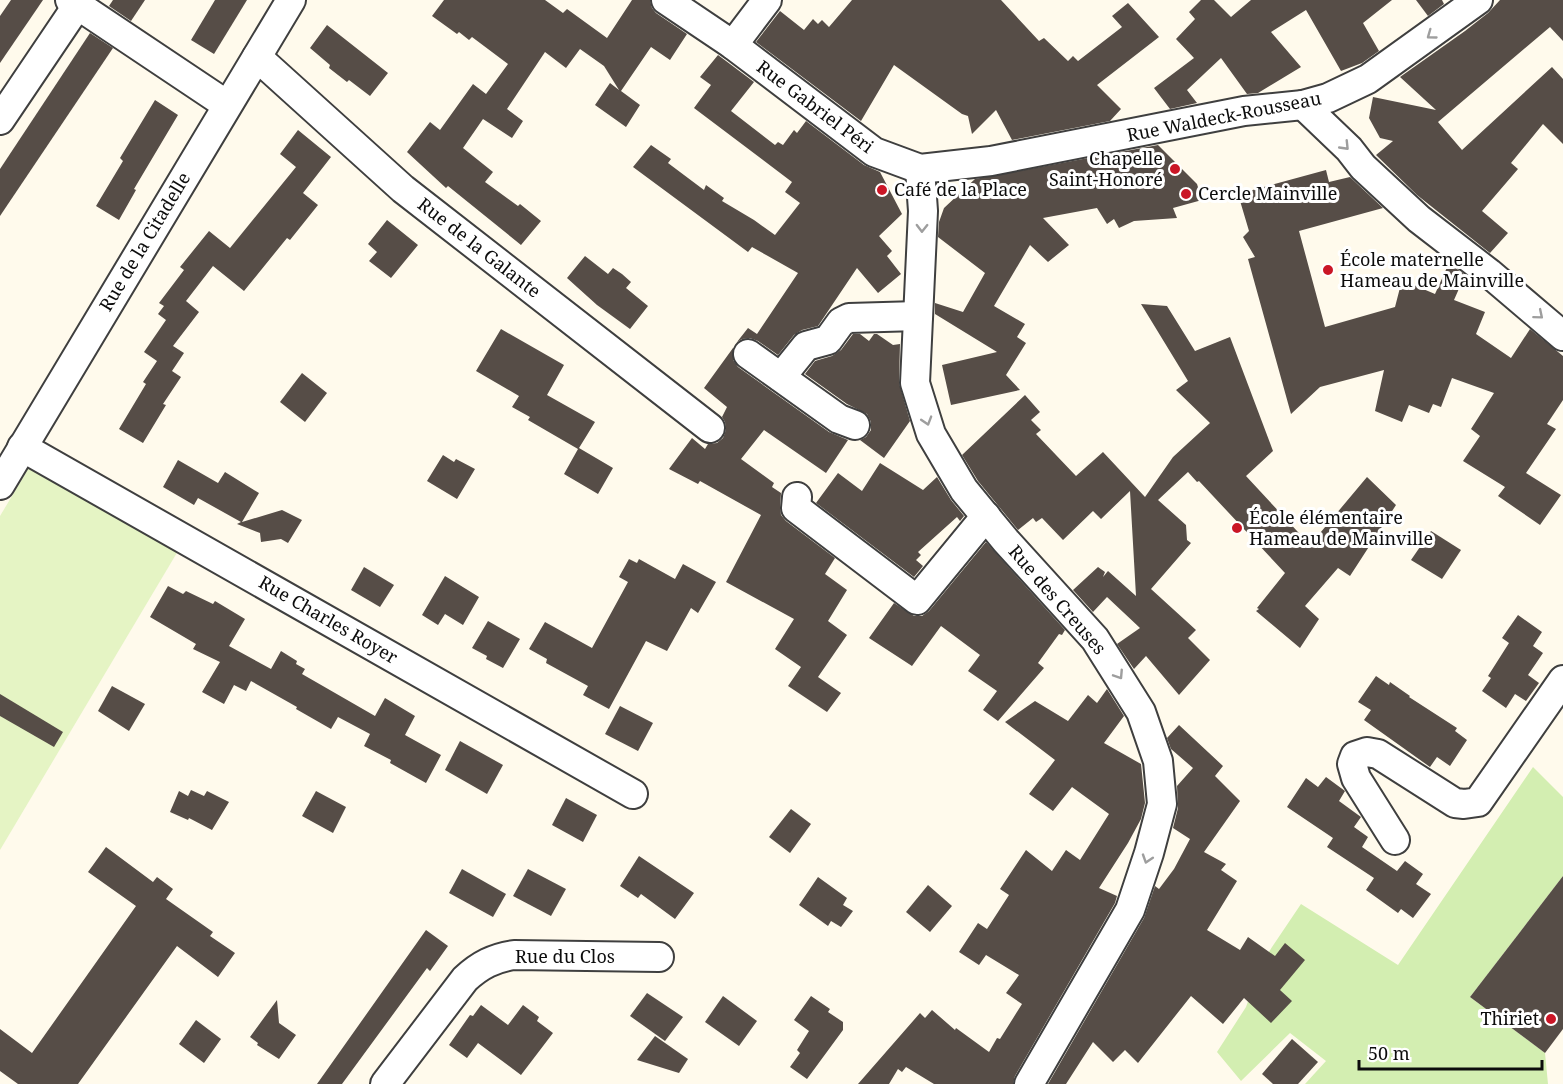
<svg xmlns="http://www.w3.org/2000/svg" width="1563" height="1084" font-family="'Noto Serif',serif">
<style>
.green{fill:#d3eeb1}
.pitch{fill:#e5f4c4}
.building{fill:#564d47}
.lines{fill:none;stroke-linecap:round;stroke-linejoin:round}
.minor-casing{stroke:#3f3f3f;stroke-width:32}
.minor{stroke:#fff;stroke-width:28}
.oneway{stroke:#9e9e9e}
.poi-dot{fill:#ca1626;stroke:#fff;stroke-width:2}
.labels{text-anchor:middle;stroke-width:6;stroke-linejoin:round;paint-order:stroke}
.street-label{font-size:18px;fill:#0c0c0c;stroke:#fff}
.poi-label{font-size:18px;fill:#0c0c0c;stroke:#fff;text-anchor:start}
</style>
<rect width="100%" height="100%" fill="#fffaec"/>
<polygon class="green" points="1533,767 1563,797 1563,876 1470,997 1545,1053 1548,1084 1305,1084 1326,1061 1290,1033 1241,1081 1217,1052 1246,1007 1262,962 1301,904 1398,965"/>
<polygon class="pitch" points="30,466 178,551 0,850 0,516"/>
<g class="building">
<polygon points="11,0 43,0 0,63 0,16"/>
<polygon points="113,0 145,0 131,21 109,6"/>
<polygon points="215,0 247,0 214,54 191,40"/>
<polygon points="444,0 545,0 563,13 567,9 607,38 632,0 650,0 652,8 656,13 687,34 670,60 651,47 621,91 640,105 626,127 595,105 610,83 619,90 604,66 580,49 566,68 545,52 507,109 523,121 512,138 483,119 463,148 493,172 485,182 518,206 520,204 541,221 521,245 448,186 446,188 407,152 430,122 440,130 473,84 486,94 508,64 472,37 469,40 459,32 457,34 432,16"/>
<polygon points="852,0 1001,0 1039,41 1044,38 1068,61 1073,56 1078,61 1122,27 1112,16 1128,3 1159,37 1097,85 1121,109 1110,121 1012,140 996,110 972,134 968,116 962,114 894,65 861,121 756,42 780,11 804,30 813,19 818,24 822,20 829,27"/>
<polygon points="1201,0 1214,0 1231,17 1251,0 1392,0 1363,23 1379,51 1362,63 1341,71 1306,10 1271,32 1301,67 1258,93 1247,94 1221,58 1187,90 1197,103 1170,109 1154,88 1194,58 1176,39 1195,19 1189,12"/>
<polygon points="1416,0 1442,0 1444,4 1428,16"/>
<polygon points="1500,0 1563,0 1563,41 1550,27 1438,122 1462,150 1552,67 1563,79 1563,144 1543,124 1511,163 1518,169 1482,211 1508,233 1490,253 1417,195 1376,155 1393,141 1380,138 1369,118 1373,97 1436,110 1400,77 1465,31 1488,13"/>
<polygon points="327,25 388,73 370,96 349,80 347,82 329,68 330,65 310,48"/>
<polygon points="90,33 113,48 0,216 0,169"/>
<polygon points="718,55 754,82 731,111 775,145 778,142 783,145 794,130 797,133 806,121 864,165 880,172 902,214 879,236 892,251 887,256 901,274 878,293 857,268 818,326 802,330 794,335 778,355 758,341 750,338 742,339 737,342 748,328 757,334 798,273 752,247 748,252 633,167 651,145 671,159 668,163 704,190 706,185 724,198 722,201 754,220 775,235 800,203 785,192 792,182 694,108 711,85 700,77"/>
<polygon points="155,100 178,115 134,189 136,190 119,220 96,206 123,161 120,158"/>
<polygon points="298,130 331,157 303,193 318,205 290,240 287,238 244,291 213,266 186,301 199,312 173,346 184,353 172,371 181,377 163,404 166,405 143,443 119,429 146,384 143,382 157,361 144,352 166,320 158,314 164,306 159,303 184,270 180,267 209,231 230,248 296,167 280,154"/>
<polygon points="1158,145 1197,184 1202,200 1173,208 1177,218 1134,221 1119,228 1114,219 1107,224 1097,208 1043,218 1069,245 1048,262 1030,245 994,306 1025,324 1017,337 1026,343 1006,375 1020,390 951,405 942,365 997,352 935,314 935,303 963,312 985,273 938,237 939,222 944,208 975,179"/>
<polygon points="1326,170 1329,182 1350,177 1383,208 1299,231 1325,327 1395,307 1402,280 1435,294 1449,263 1465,275 1454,300 1485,312 1476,334 1511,358 1530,329 1563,356 1563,400 1547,424 1556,429 1526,473 1561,495 1540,525 1498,496 1505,487 1463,461 1480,436 1471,429 1494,393 1452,378 1441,407 1433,404 1429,413 1409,405 1402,422 1375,411 1384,370 1320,387 1291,414 1248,259 1255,257 1243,237 1249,231 1238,194"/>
<polygon points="387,220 418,245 391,278 369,261 377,252 368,244"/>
<polygon points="585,256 608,274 613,268 622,274 631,282 626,288 648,306 630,329 597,305 567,278"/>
<polygon points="1141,304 1167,306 1195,351 1230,337 1273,451 1246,476 1310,545 1367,477 1396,505 1350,576 1338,568 1305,606 1319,619 1300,648 1256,611 1259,609 1257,608 1285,573 1199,481 1197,482 1188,472 1158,500 1186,525 1187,540 1191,543 1151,589 1196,630 1188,638 1210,660 1179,695 1146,656 1134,669 1117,644 1140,628 1107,597 1093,612 1073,590 1098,567 1105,572 1103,577 1108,571 1136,596 1130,491 1101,519 1093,511 1063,540 1042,518 1036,522 1033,518 1018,530 978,481 962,455 1025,395 1040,412 1031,420 1041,430 1036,434 1076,476 1103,452 1145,497 1173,457 1210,423 1176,390 1188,381"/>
<polygon points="501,329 564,365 547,395 595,422 579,448 613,468 598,494 564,474 578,449 528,420 530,417 512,407 519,396 476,371"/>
<polygon points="853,334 860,334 869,341 874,334 877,334 893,345 900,344 899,383 910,421 884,458 860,440 866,437 871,430 871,422 867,414 847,404 805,374 815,361 832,356 841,350"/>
<polygon points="733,348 733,360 738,367 829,432 848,440 826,473 764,430 741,459 774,483 772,487 781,493 780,507 781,515 786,521 835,558 825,574 847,590 828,621 847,635 818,677 841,693 827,712 788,686 801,667 775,649 794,619 726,582 761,515 700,481 698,484 669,469 692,438 705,449 708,444 717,443 723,438 726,430 725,422 722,417 727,407 704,388"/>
<polygon points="302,373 327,393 305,422 280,402"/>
<polygon points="443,455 454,462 456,459 475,469 457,499 427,481"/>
<polygon points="178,460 218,483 225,472 259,493 242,522 282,510 302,520 288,543 281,539 261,542 260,533 237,524 241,522 198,498 194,505 163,487"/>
<polygon points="880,463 923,490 937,477 951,500 964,516 960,521 957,517 918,552 921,555 916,560 923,566 914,577 816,503 838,473 862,491"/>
<polygon points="1431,531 1461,550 1442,579 1411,560"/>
<polygon points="986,542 1065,630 1062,635 1059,634 1038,663 1044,668 998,721 983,710 997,691 968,671 980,655 941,626 912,666 869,638 894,603 914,616 922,616 929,611"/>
<polygon points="629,559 637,563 639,559 675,579 683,564 716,582 698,613 691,608 667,651 646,641 609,709 583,695 588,686 546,663 547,659 529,649 545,622 592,648 628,582 619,577"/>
<polygon points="364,567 394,585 380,607 351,590"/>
<polygon points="445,576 479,597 463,625 445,614 438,625 422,615"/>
<polygon points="168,586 183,594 186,591 213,604 215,601 245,619 229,646 271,669 281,651 297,661 296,664 305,669 302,674 375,716 385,698 415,716 405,735 441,755 426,783 390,763 391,760 364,746 370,734 338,717 331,729 296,709 297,707 251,681 246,691 234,685 224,704 202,692 220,662 193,649 196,644 150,617"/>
<polygon points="1518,615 1542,632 1533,646 1543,653 1528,675 1539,683 1526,701 1515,694 1506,708 1482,691 1491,678 1488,676 1509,643 1502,638"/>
<polygon points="488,621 520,639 503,668 486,659 487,656 472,648"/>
<polygon points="1376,676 1389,685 1390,682 1410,696 1409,697 1457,728 1455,731 1467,740 1450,766 1437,757 1430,767 1364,720 1371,710 1358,702"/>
<polygon points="112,686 145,704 129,731 98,711"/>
<polygon points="1107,689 1124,716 1104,743 1141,764 1145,803 1141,819 1128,843 1099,888 1117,896 1115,903 1015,1076 1013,1084 934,1084 906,1067 902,1072 898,1069 889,1084 858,1084 920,1013 925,1018 932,1010 955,1030 956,1028 989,1052 997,1038 1000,1039 1022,1004 1006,993 1019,975 986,955 979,965 959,952 978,923 987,929 1009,895 1000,889 1026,850 1052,871 1066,850 1080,860 1109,814 1072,787 1053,811 1029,794 1055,760 1005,722 1035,701 1068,721 1088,695 1097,703"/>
<polygon points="0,694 63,732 54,747 0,716"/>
<polygon points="620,706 653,723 638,751 605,734"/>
<polygon points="1179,725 1223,766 1215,776 1240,801 1204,852 1226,864 1221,870 1237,881 1207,930 1240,950 1248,937 1275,956 1285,943 1305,960 1280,990 1292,1001 1271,1023 1244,998 1223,1024 1191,996 1138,1063 1125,1050 1113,1062 1093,1042 1066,1084 1048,1084 1144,918 1155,886 1159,889 1174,869 1190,839 1173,828 1178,808 1177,786 1193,768 1171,749 1167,738"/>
<polygon points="460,741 503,765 487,794 445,770"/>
<polygon points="1326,777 1345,791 1339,801 1361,817 1354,827 1368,837 1362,847 1397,871 1405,861 1423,874 1416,884 1431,894 1413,918 1401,909 1398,913 1366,890 1374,878 1327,847 1333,838 1287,807 1306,778 1318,787"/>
<polygon points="191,790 204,796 207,791 229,802 212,830 189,818 188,820 170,812 179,791 188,796"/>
<polygon points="316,791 346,807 333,833 302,816"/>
<polygon points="566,798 597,815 583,842 552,825"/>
<polygon points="791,809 811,824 790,853 769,837"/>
<polygon points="106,847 153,882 157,877 173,889 166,899 213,932 210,936 235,953 218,977 177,946 78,1084 18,1084 0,1071 0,1029 32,1053 136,906 88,872"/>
<polygon points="639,856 694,893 675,919 641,894 638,898 620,886"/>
<polygon points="462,869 506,894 493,917 449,893"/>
<polygon points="528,869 566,889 551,916 513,896"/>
<polygon points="1563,876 1563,1029 1545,1053 1470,997"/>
<polygon points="818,877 847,898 843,905 853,911 841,927 831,921 828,926 799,905"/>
<polygon points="928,885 952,906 930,932 906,912"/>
<polygon points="426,930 448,946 430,971 427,968 342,1084 317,1084"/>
<polygon points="647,993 683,1017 665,1041 630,1016"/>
<polygon points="723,996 757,1021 739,1046 705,1022"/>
<polygon points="811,996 830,1009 828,1012 843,1022 843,1030 807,1079 790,1067 800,1053 797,1050 809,1031 794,1020"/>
<polygon points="277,1000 279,1023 296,1035 279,1059 257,1045 258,1043 250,1037"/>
<polygon points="481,1005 508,1025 523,1005 539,1017 537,1021 553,1033 521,1075 478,1043 467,1058 449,1045 470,1015 473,1016"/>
<polygon points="196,1020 221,1039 204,1063 179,1044"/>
<polygon points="655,1036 688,1059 679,1073 637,1060"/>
<polygon points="1292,1039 1318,1062 1298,1084 1273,1084 1262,1074"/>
</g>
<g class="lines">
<defs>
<g id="minor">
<polyline points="70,0 227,105"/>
<polyline points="666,0 733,45 874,152 920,169 991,161 1244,111 1303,105 1328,98 1368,79 1478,0"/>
<polyline points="733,45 767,0"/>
<polyline points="257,57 403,189 710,428"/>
<polyline points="1303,105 1349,149 1363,167 1419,219 1489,273 1563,336"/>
<polyline points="0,120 81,0"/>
<polyline points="920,169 923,211 915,383 931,434 964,490 1006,541 1095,639 1141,712 1158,761 1162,804 1149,853 1130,910 1029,1084"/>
<polyline points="748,354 839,419 855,425"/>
<polyline points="781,377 806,346 828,340 841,322 849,318 918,316"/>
<polyline points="22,447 633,794"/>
<polyline points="0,485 291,0"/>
<polyline points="797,497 796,508 917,600 986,516"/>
<polyline points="1395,840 1356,778 1352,764 1355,756 1367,752 1378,754 1455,803 1464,804 1478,802 1563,680"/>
<path d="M385,1084L465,979C480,965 494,958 514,955L659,957"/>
</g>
</defs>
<use href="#minor" class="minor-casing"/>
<use href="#minor" class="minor"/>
</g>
<defs><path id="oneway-chevron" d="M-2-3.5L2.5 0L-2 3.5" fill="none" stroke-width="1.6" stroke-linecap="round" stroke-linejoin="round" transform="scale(1.5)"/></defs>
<g class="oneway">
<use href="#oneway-chevron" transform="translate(1431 35) rotate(144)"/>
<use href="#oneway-chevron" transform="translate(1345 146) rotate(46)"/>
<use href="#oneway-chevron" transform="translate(922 228) rotate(91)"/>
<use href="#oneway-chevron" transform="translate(1539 315) rotate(40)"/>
<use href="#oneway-chevron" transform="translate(927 421) rotate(73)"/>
<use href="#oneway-chevron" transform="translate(1119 675) rotate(57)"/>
<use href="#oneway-chevron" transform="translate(1147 859) rotate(108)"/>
</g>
<g class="poi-dot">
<circle cx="1175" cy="169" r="6"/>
<circle cx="882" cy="190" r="6"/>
<circle cx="1186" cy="194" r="6"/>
<circle cx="1328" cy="270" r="6"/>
<circle cx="1237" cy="528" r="6"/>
<circle cx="1551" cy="1019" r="6"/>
</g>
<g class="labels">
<g class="street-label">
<text transform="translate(815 107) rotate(37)" y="6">Rue Gabriel Péri</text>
<text transform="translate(1224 117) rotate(-11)" y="6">Rue Waldeck-Rousseau</text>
<text transform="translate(145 242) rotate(-59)" y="6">Rue de la Citadelle</text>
<text transform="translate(479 248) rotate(38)" y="6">Rue de la Galante</text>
<text transform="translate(1057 600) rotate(49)" y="6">Rue des Creuses</text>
<text transform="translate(328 620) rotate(30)" y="6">Rue Charles Royer</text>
<text x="565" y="963">Rue du Clos</text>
</g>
<g class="poi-label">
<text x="1163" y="165" text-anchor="end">Chapelle<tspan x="1163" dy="21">Saint-Honoré</tspan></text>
<text x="894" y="196">Café de la Place</text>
<text x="1198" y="200">Cercle Mainville</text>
<text x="1340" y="266">École maternelle<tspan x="1340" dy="21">Hameau de Mainville</tspan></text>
<text x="1249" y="524">École élémentaire<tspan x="1249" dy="21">Hameau de Mainville</tspan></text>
<text x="1539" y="1025" text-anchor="end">Thiriet</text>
</g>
</g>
<path d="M1359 1060v9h183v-9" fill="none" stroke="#0c0c0c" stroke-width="3"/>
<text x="1368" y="1060" font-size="18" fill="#0c0c0c" stroke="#ffffff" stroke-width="4.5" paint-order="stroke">50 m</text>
</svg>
